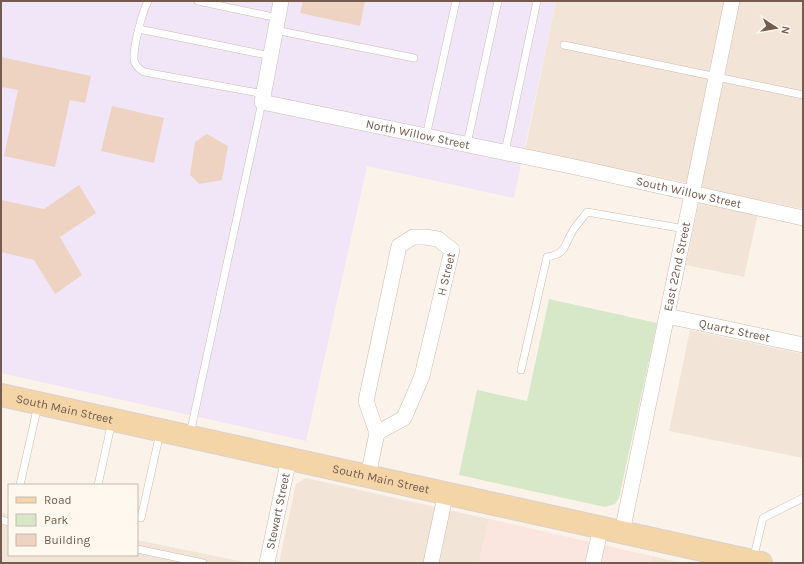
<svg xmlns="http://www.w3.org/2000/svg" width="804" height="564" font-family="Karla,sans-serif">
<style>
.residential{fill:#f2e5d8}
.commercial{fill:#fae6de}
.education{fill:#f0e6f7}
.green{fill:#d6e8c8}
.building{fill:#eed3c3}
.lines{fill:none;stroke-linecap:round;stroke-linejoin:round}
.lane-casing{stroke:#ccbbb0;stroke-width:8}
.street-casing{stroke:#ccbbb0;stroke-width:16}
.primary-casing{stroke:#d8d1ce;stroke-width:24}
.lane{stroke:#fff;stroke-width:7}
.street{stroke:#fff;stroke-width:15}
.primary{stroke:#f4d5a7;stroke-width:22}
.labels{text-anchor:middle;stroke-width:4;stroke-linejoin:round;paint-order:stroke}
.street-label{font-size:12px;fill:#735b4f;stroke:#fef8ef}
</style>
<rect width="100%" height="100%" fill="#fbf3e9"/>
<g class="residential">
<polygon points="556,1 803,1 803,209 761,200 744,277 686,265 702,186 525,150"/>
<polygon points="690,330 803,354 803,458 669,431"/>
<polygon points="306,478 489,519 479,563 279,563 296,484"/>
<polygon points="1,512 9,514 9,555 137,555 137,540 249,563 1,563"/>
<polygon points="652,556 681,563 650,563"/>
</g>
<polygon class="commercial" points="489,519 652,556 650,563 479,563"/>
<polygon class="education" points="1,1 556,1 514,198 367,166 306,441 1,373"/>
<polygon class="green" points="549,299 657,323 619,498 615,504 605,507 459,475 477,390 527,401"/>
<g class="building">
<polygon points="303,1 365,1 360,26 300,13"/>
<polygon points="1,57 91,76 85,103 70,100 55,167 4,156 18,90 1,87"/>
<polygon points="112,106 164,118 154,163 101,151"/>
<polygon points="207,134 228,146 222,180 199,184 190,175 195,142"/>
<polygon points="79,185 96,213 60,237 82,275 55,294 34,260 1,252 1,200 44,209"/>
</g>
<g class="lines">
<defs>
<g id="lane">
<path d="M148,1C142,13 133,47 134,60C135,66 139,69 144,72L264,94"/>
<polyline points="198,1 278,18"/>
<polyline points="139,29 271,56"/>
<polyline points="275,30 414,58"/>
<polyline points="564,45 803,95"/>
<polyline points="426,136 456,1"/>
<polyline points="467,144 498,1"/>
<polyline points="505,152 537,1"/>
<path d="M521,370L547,257C566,254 564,246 572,232C576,225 582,219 587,212L685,229"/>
<polyline points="190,434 262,102"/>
<polyline points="20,485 38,405"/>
<polyline points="98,485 112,421"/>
<polyline points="137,517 141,518 160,433"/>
<polyline points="1,520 9,522"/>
<polyline points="137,549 203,563"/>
<polyline points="753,560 763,518 803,498"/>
</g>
<g id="street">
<path id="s1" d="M281,1L262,102L575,167L803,218"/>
<path id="s2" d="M667,316L803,345"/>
<path id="s3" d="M368,476L377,433L404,418L422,376L452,250L438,239L425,237H413L399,246L366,401L377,433"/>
<path id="s4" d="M622,532L732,1"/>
<path id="s5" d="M267,563L289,458"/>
<polyline points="431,563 446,492"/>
<polyline points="593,563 601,527"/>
</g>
<g id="primary">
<path id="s6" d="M1,395L761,563"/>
</g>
</defs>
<use href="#lane" class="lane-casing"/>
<use href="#street" class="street-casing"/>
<use href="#primary" class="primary-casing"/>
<use href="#lane" class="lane"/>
<use href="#street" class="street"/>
<use href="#primary" class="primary"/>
</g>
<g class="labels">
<g class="street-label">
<text dy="4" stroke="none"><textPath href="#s1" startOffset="262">North Willow Street</textPath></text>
<text dy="4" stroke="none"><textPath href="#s1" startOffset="539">South Willow Street</textPath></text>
<text dy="4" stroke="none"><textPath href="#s4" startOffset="271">East 22nd Street</textPath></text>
<text dy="4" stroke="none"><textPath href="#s3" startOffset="225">H Street</textPath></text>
<text dy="4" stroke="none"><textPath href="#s2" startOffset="69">Quartz Street</textPath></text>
<text dy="4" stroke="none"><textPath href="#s6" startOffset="65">South Main Street</textPath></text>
<text dy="4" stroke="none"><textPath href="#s6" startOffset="389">South Main Street</textPath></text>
<text dy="4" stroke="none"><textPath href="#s5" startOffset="53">Stewart Street</textPath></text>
</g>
</g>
<rect width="804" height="564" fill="none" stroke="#735b4f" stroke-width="4"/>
<rect x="8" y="484" width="130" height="72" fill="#fef8ef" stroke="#c6b9af"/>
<rect x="16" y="497" width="20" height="6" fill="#f4d5a7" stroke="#c6b9af"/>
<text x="44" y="504" font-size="12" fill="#735b4f">Road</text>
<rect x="16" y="514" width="20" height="12" fill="#d6e8c8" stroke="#c6b9af"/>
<text x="44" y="524" font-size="12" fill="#735b4f">Park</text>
<rect x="16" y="534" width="20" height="12" fill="#eed3c3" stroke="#c6b9af"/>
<text x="44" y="544" font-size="12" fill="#735b4f">Building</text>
<g transform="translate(776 28) rotate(102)" stroke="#fef8ef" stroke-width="3" paint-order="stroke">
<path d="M0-3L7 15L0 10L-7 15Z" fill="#735b4f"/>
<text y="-6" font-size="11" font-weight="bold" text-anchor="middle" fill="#735b4f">N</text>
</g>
</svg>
